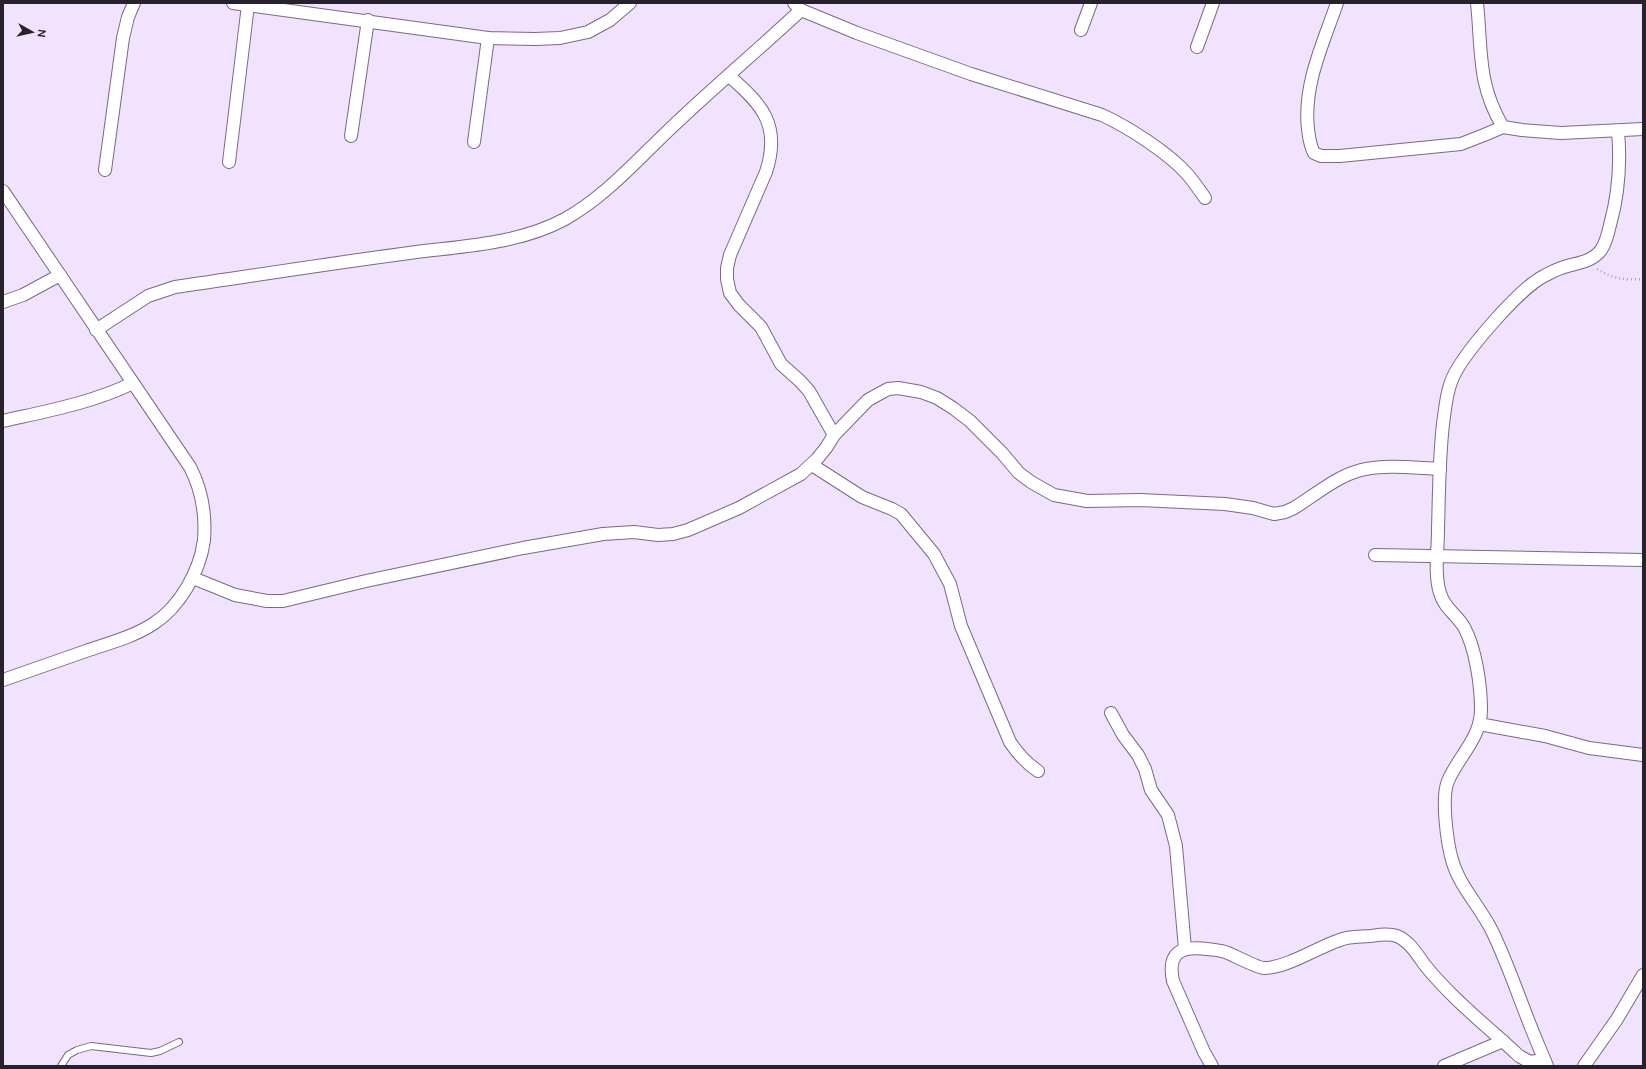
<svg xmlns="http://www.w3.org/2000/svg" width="1646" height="1069" font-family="Ubuntu,sans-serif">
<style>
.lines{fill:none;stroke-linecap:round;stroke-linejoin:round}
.lane-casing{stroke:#7a6987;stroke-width:8}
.street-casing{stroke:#7a6987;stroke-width:14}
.path{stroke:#ab9fb5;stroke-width:2.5;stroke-dasharray:1 3;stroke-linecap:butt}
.lane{stroke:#fff;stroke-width:6}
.street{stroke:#fff;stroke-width:12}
</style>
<rect width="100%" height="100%" fill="#f1e2fd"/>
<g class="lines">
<defs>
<polyline id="lane" points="61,1066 68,1055 77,1050 91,1046 151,1053 160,1051 179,1042"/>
<g id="street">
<polyline points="233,3 488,38 535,39 560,38 588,32 610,20 630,3"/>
<path d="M794,3L801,10L857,33L971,74L1102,115C1128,127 1169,153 1188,175C1194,182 1200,191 1205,198"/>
<path d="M1337,3C1323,44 1303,85 1308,129C1309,137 1310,146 1314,153L1321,156H1340L1461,144L1484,135L1503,127L1522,130L1561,133L1643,129"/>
<path d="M1477,3C1482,50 1477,84 1503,127"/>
<polyline points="1081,30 1091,3"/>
<polyline points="1197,47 1213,3"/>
<path d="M729,76C763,105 781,126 766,172L730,255L727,268V279L730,293L739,305L761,327L781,364L800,381L809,391L834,435"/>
<polyline points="351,136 368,20"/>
<polyline points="474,142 488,38"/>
<polyline points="229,162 248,5"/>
<polyline points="105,170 123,38 128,17 134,3"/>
<path d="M3,191L190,467C202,490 206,514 204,540C200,571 180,607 153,624C133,637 109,643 86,651C58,661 31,670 3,680"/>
<polyline points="3,302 23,295 60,275"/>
<path d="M96,330L148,296L175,287C251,276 326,264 402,254C457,246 515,246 565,219C606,196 637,160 671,128C713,88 758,50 801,10"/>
<path d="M3,421C47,411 92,403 133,383"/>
<path d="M812,465L862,497L892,509L901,514L934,554L950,584L961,626L1010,742C1018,754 1026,763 1038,771"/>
<polyline points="1375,555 1643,560"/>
<path d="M193,578L235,595L267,601H283L366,581L523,548L603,534L634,532L658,535L673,534L688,530L739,508L801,474L817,459L826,448L834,435L868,400L888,389L898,388L921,392L937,398L953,408L970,421L1002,453L1019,473L1031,482L1054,495L1087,501L1140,500L1225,504L1253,508L1274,514L1285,512L1294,508C1315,495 1337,476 1361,470C1386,464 1415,468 1440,469"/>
<polyline points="1111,713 1123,735 1138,755 1145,769 1151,790 1168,815 1176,846 1185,949"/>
<polyline points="1479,724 1545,736 1589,748 1643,755"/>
<path d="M1212,1066L1204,1052L1173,981C1167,952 1181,946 1207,949C1214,950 1221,950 1228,953C1235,956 1258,968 1264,968C1287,968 1318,947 1340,940C1349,936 1360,937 1370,936C1378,935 1388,933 1397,936C1409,941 1417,954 1424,964C1452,999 1487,1026 1519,1056L1530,1062L1544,1060"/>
<polyline points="1444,1066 1503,1041"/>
<path d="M1547,1066C1540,1049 1533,1033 1527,1017C1516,989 1506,960 1493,933C1481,907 1460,888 1452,860C1447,842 1441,797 1448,781C1458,757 1481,738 1481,710C1481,686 1476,649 1464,627C1457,615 1444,608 1440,593C1434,574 1438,550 1438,530C1439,495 1439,459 1443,424C1445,410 1446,395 1451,382C1460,356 1520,288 1544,276C1550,273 1557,269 1564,267C1577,263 1592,262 1601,250C1606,243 1608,234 1610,225C1619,193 1621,165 1618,131"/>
<polyline points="1584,1066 1617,1019 1643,975"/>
</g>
</defs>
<use href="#lane" class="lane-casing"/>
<use href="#street" class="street-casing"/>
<path class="path" d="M1597,269C1614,279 1623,280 1643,279"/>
<use href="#lane" class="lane"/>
<use href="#street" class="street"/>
</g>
<rect width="1646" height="1069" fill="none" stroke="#27202d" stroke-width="8"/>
<g transform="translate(32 32) rotate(98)" stroke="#f1e2fd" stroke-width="3" paint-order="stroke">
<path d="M0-3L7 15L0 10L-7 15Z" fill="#27202d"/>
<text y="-6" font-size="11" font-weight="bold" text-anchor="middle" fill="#27202d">N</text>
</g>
</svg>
